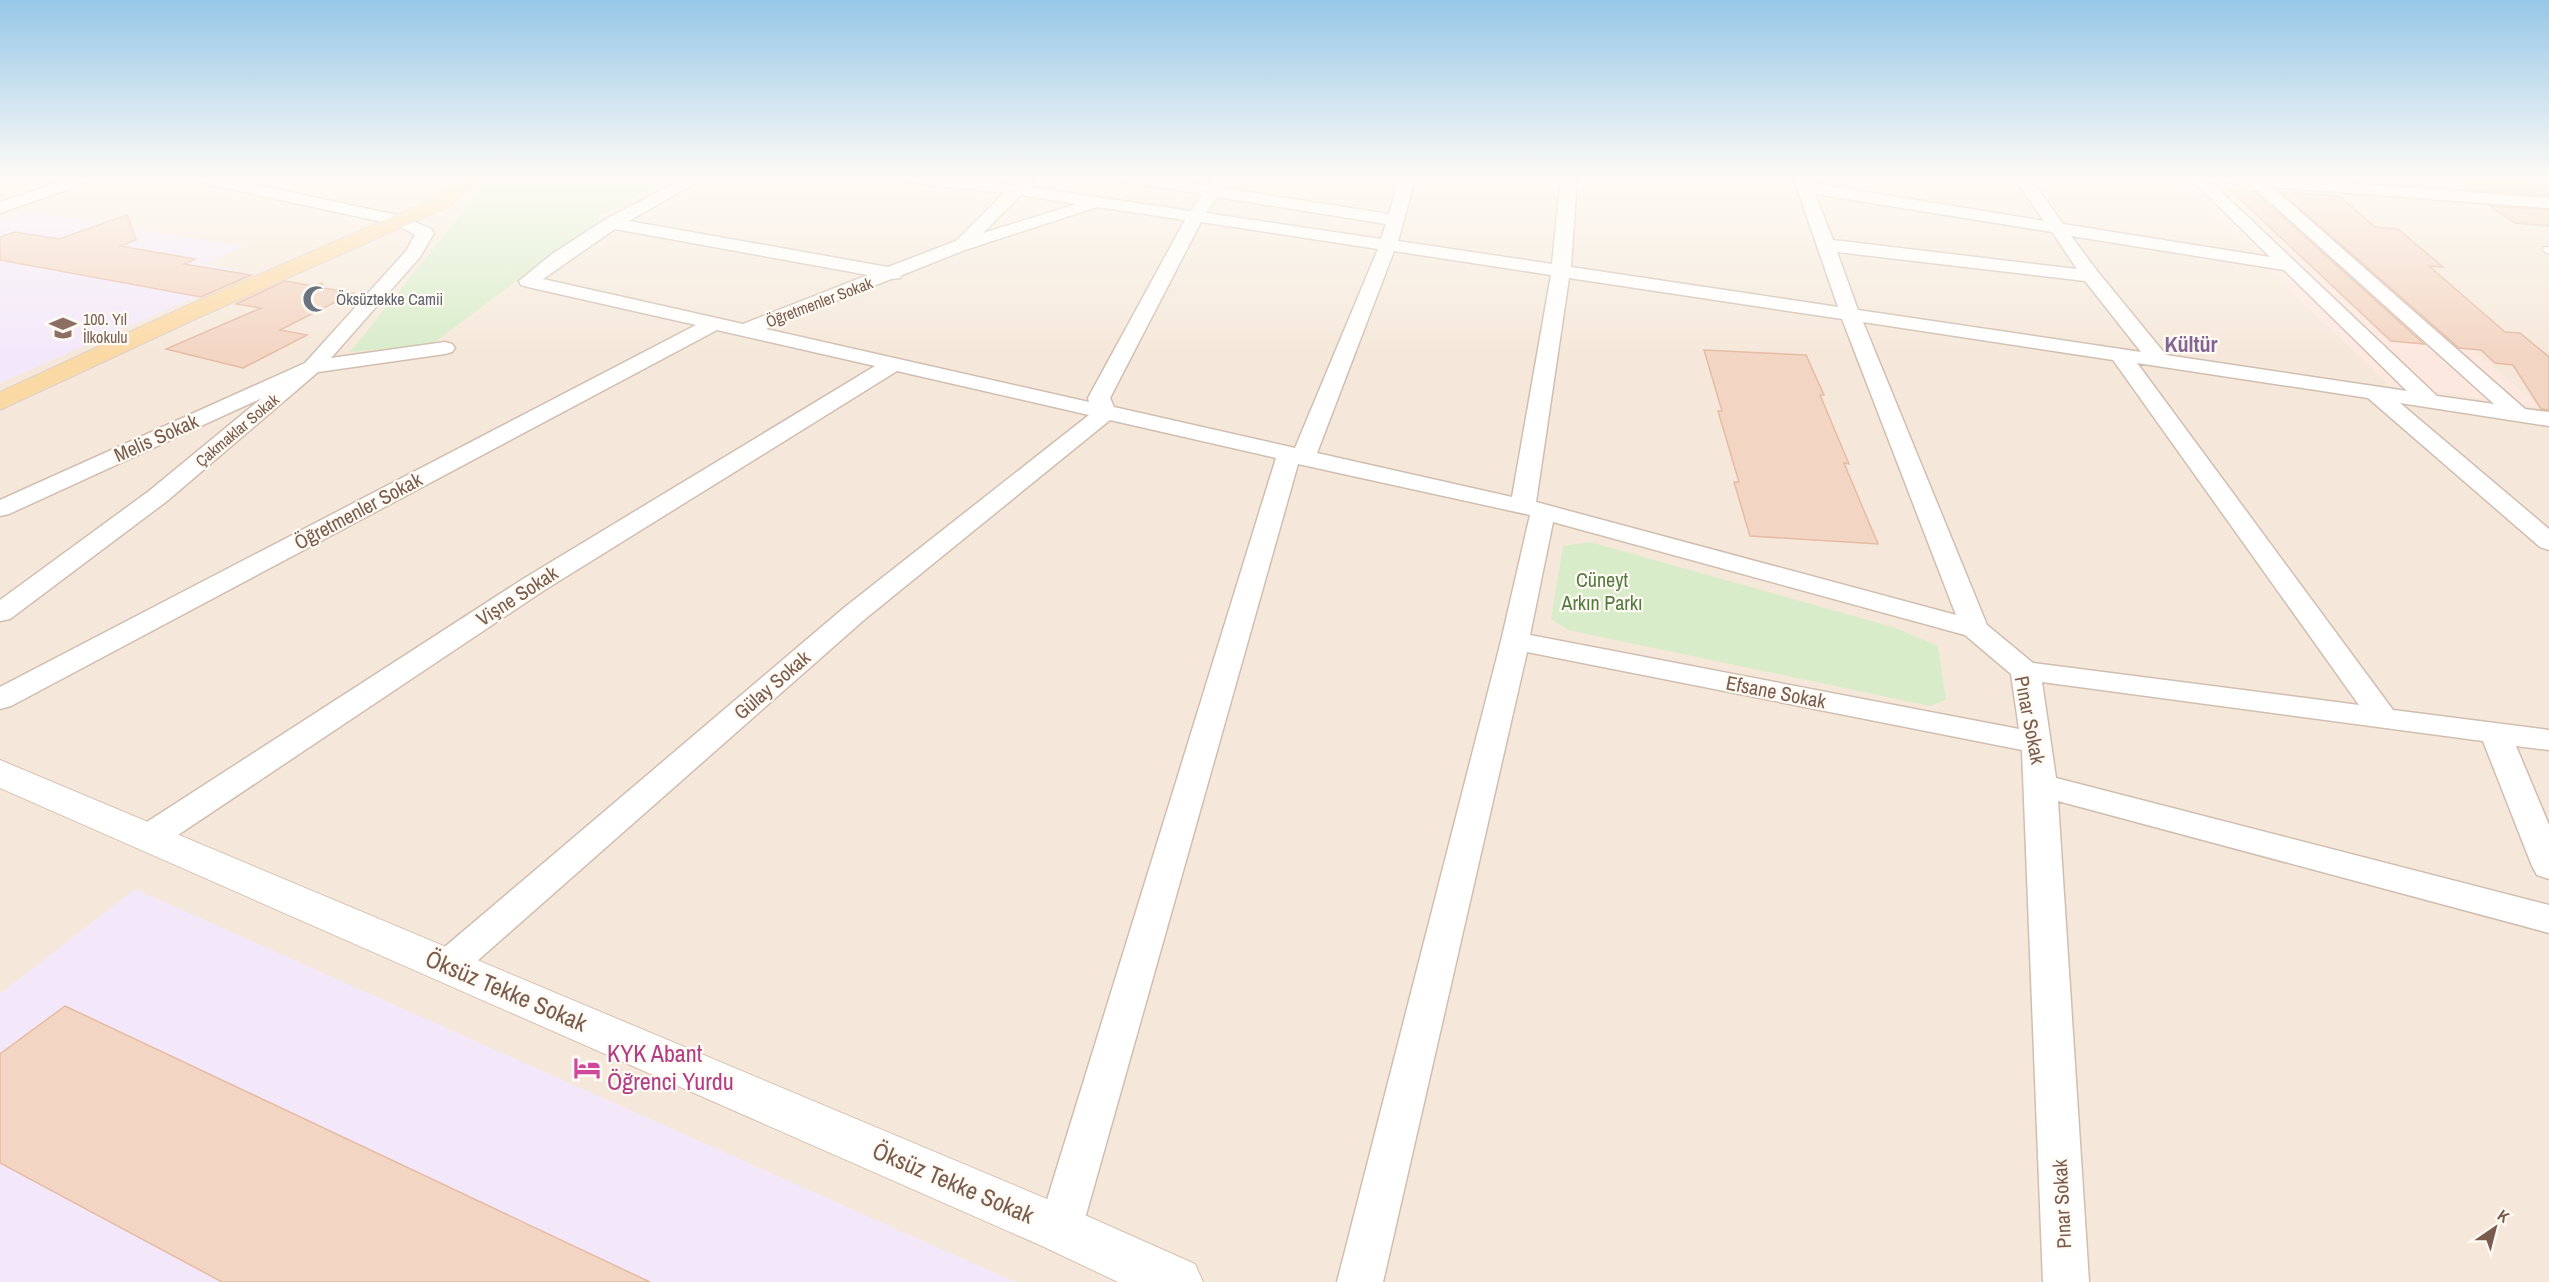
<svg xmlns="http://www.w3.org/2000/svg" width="2549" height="1282" font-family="'Archivo Narrow',sans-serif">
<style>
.residential{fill:#f5e8da}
.commercial{fill:#fde8e0}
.education{fill:#f3e8fa}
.green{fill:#d8ecc9}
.building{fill:#f3d5c3;stroke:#e6bba3;stroke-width:1.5}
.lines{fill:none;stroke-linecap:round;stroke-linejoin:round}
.lane-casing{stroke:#d1beb0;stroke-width:2}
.street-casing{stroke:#d1beb0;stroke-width:3}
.secondary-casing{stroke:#d6c0b0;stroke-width:2}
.primary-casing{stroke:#dad1cd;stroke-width:2}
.lane{fill:#fff;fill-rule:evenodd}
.street{fill:#fff;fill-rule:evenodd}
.secondary{fill:#fff;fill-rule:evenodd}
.primary{fill:#fbd9a5;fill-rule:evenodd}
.labels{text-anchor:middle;stroke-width:4.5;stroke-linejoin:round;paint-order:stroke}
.far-worship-label{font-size:16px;fill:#5b616d;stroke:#fffaf3;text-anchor:start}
.far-street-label{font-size:16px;fill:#7a5c4d;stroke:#fffaf3}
.far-education-label{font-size:16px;fill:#785e54;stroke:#fffaf3;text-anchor:start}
.street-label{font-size:20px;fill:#7a5c4d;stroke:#fffaf3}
.park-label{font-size:20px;fill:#537a41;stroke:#fffaf3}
.far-district-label{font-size:22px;font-weight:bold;fill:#846695;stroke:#fffaf3}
.near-street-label{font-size:24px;fill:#7a5c4d;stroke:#fffaf3}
.near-hotel-label{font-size:24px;fill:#b23c85;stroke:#fffaf3;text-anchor:start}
</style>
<rect width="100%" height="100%" fill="#fdf6ec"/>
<rect class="residential" x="0" y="176" width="2549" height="1106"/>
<polygon class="commercial" points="2172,177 2284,189 2540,407 2389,385 2267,269 2077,237 2068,223 2256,253"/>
<g class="education">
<polygon points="2436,176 2549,176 2549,199 2458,192"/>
<polygon points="30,210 244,247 203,264 250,273 0,383 0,220"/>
<polygon points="135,889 1015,1282 0,1282 0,994"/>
</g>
<g class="green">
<polygon points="492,176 676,176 602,214 597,224 527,273 431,345 350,352"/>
<polygon points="1590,542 1893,627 1938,646 1946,700 1930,706 1568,630 1551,619 1563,546"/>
</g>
<g class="building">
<polygon points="2449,176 2530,176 2549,189 2549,196 2468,190"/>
<polygon points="2229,189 2254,191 2424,344 2391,341"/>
<polygon points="2281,192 2339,196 2375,227 2398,229 2443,267 2429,266 2505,332 2520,333 2549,357 2549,410 2541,409 2513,365 2495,363 2481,350 2459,348"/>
<polygon points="2490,206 2549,210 2549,226 2515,223"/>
<polygon points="127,215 136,240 120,246 195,259 184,264 251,275 201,297 0,260 0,237 15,232 59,239"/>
<polygon points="285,281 313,286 322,283 324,288 353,293 280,330 307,335 243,368 166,349 261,308 236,304"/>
<polygon points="1704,350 1806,355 1824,395 1820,395 1849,464 1844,463 1878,544 1750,536 1734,482 1739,482 1718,411 1722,411"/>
<polygon points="65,1006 650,1282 222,1282 0,1163 0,1054"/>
</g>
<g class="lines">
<defs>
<polygon id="lane" points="2543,247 2549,247 2549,254 2543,251"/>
<g id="street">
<polygon points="77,176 99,176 97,179 0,213 0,202"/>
<polygon points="185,176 214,176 402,216 431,229 434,233 420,257 331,358 445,342 452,344 455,348 452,352 445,354 318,372 167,501 10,619 0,621 0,600 149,491 262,398 9,514 0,516 0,500 305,363 406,251 415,235 397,225 193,181"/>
<polygon points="424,176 456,176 470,179 472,182 464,187 426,179"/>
<path d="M688,176H707L629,221L888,267L956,241L1004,193L897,181L891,179L889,176H935L1013,185L1020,178L1026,176L1034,181L1029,187L1191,211L1202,194L1118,181L1110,176H1146L1209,186L1215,176H1231L1223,188L1389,214L1400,176H1416L1398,241L1552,264L1561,176H1577L1571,267L1838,307L1793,176H1809L1812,183L2044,221L2013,176H2029L2063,224L2270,257L2188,176H2259L2549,198V208L2272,187L2525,409L2549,412V426L2400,403L2549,529V550L2540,547L2368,398L2137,363L2393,710L2549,730V750L2516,746L2549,825V879L2537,875L2532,866L2483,741L2042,682L2056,778L2549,905V933L2058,801L2089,1282H2043L2022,750L1527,652L1383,1282H1337L1501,641L1530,515L1298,464L1082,1229L1076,1244L1060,1250L1044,1244L1038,1229L1276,458L1110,420L865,619L460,976L447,981L434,976L428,966L434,956L845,607L1089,415L897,371L543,591L160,847L148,850L136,847L131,838L136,829L523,579L875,366L717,330L11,706L0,709V687L696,325L528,287L521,285L519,281L552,254L606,219ZM2211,182L2251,185L2494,404L2437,396ZM1815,194L2052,232L2077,269L1833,240ZM1021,195L1077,204L983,233ZM1217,197L1386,224L1381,239L1206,213ZM1097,207L1185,220L1088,398L1089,402L766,329L891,279L900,278L902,275L965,250ZM1201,222L1378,249L1295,448L1114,407L1110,398ZM615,229L868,275L743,324L543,279ZM2071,236L2284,270L2407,391L2166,355L2098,272ZM1394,251L1551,275L1512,497L1317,453ZM1837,252L2085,281L2141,352L1858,310ZM1569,278L1842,319L1956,615L1536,502ZM1863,322L2113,360L2359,705L2033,663L1987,625ZM1553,522L1965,635L2011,674L2019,729L1530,635Z"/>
</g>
<polygon id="secondary" points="0,760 1078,1212 1195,1264 1203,1282 1118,1282 1042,1246 0,788"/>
<polygon id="primary" points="459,176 478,176 452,205 200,317 0,410 0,392 184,307 438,197"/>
</defs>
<use href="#lane" class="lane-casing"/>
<use href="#street" class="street-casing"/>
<use href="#secondary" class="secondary-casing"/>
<use href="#primary" class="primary-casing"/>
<use href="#lane" class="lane"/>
<use href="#street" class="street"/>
<use href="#secondary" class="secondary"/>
<use href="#primary" class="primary"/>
</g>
<linearGradient id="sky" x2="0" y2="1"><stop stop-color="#97c7e8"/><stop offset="0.5" stop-color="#fefbf6"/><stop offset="1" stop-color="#fefbf6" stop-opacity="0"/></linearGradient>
<rect width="2549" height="355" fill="url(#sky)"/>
<defs>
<symbol id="mosque-bare" viewBox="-9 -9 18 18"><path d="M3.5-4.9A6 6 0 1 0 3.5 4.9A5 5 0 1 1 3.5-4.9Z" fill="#6b7280" stroke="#fffaf3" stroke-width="2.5" paint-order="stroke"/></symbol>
<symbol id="school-bare" viewBox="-9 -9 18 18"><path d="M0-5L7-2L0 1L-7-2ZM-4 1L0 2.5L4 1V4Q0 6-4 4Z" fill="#8d6e63" stroke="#fffaf3" stroke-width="2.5" paint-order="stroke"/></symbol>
<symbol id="hotel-bare" viewBox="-9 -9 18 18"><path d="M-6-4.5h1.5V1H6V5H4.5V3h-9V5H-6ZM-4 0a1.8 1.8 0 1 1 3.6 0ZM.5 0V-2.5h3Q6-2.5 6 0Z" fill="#d1479c" stroke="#fffaf3" stroke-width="2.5" paint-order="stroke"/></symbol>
</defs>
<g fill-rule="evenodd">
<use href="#mosque-bare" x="297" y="280" width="38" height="38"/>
<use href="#school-bare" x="44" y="309" width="38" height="38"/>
<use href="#hotel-bare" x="568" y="1049" width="38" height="38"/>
</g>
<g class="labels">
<g class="far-worship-label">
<text x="336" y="305">Öksüztekke Camii</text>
</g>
<g class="far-street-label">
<text transform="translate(819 302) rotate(-21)" y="6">Öğretmenler Sokak</text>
<text transform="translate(237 430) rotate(-40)" y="6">Çakmaklar Sokak</text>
</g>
<g class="far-education-label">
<text x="83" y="325">100. Yıl<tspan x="83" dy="18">İlkokulu</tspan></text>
</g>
<g class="street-label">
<text transform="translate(156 438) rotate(-24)" y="7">Melis Sokak</text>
<text transform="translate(358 511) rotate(-28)" y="7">Öğretmenler Sokak</text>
<text transform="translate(517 596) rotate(-33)" y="7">Vişne Sokak</text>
<text transform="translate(772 685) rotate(-41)" y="7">Gülay Sokak</text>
<text transform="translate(1776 692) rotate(11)" y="7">Efsane Sokak</text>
<text transform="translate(2030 720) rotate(79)" y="7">Pınar Sokak</text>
<text transform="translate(2062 1204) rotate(-93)" y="7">Pınar Sokak</text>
</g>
<g class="park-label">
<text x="1602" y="587">Cüneyt<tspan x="1602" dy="23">Arkın Parkı</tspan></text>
</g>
<g class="far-district-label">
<text x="2191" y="352">Kültür</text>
</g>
<g class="near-street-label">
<text transform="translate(506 991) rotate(23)" y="8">Öksüz Tekke Sokak</text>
<text transform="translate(953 1183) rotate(23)" y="8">Öksüz Tekke Sokak</text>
</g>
<g class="near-hotel-label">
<text x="607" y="1062">KYK Abant<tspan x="607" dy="28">Öğrenci Yurdu</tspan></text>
</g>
</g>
<g transform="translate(2495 1228) rotate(35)" stroke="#fffaf3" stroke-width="4.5" paint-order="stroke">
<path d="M0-4.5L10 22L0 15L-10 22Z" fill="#7a5c4d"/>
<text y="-9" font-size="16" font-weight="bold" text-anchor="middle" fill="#7a5c4d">K</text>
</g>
</svg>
